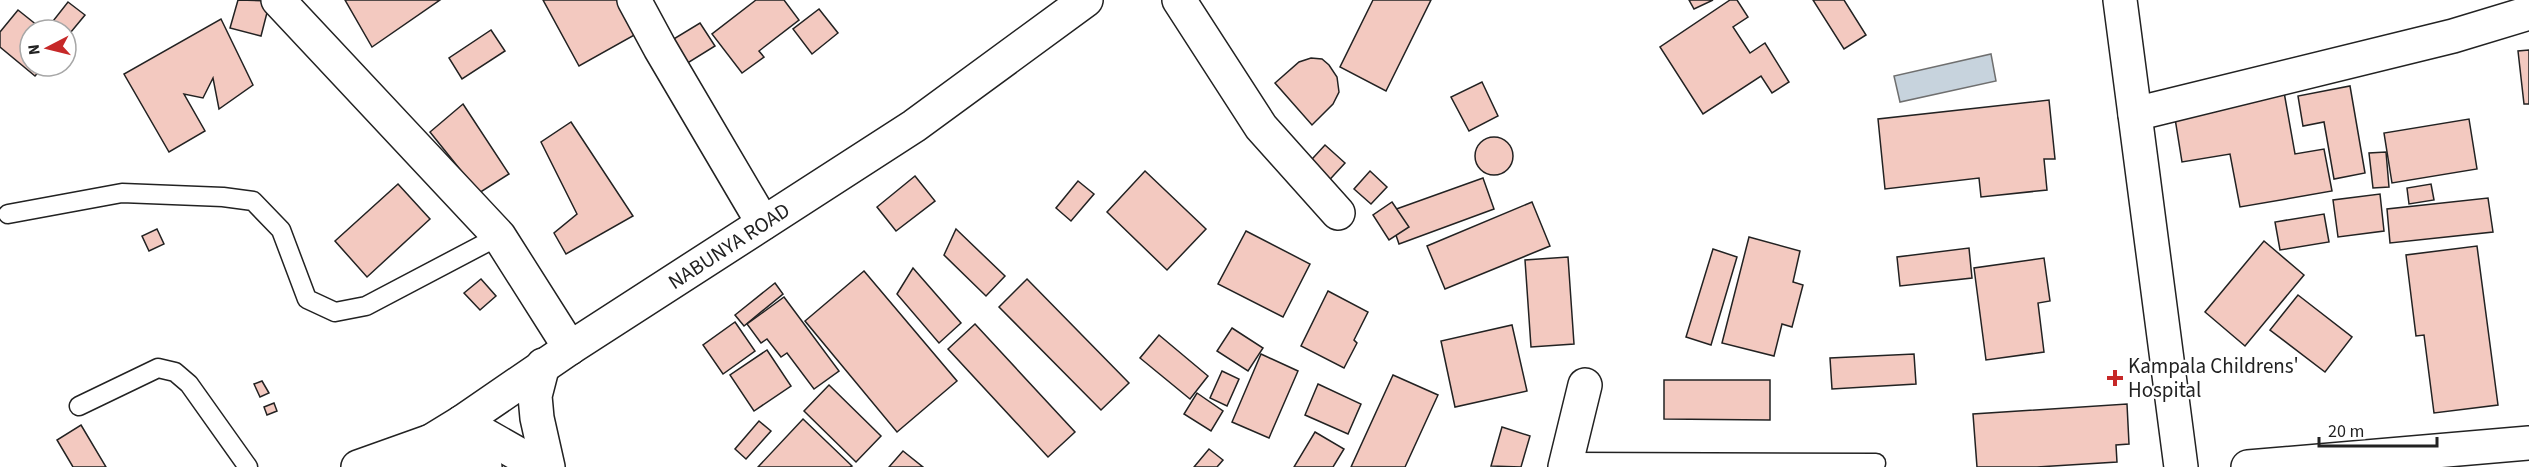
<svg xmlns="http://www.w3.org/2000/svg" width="2529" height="467" font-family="'Source Sans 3',sans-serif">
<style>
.water{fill:#c7d3dd;stroke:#6f6f6f;stroke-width:1.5}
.building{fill:#f3c9c0;stroke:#222;stroke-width:1.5}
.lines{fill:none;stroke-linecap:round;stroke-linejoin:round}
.service-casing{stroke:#222;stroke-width:21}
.minor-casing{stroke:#222;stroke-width:36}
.tertiary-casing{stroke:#222;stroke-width:36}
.secondary-casing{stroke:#222;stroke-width:36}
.service{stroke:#fff;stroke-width:18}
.minor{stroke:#fff;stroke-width:33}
.tertiary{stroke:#fff;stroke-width:33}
.secondary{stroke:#fff;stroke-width:33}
.poi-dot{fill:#c62828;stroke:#fff;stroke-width:2}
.labels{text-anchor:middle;stroke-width:4.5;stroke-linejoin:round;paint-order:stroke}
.street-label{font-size:21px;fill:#222;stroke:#fff}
.poi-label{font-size:21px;fill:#222;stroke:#fff;text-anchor:start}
</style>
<rect width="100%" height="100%" fill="#fff"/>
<polygon class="water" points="1991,54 1996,81 1900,102 1894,76"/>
<g class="building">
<polygon points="238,0 270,1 261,36 230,28"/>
<polygon points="345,0 440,0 372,47"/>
<polygon points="543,0 620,0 638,33 579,66"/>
<polygon points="756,0 784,0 799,20 759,51 764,57 742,73 712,34"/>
<polygon points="1373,0 1431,0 1386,91 1340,67"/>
<polygon points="1689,0 1713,0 1694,9"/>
<polygon points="1730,0 1737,0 1748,17 1733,27 1750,53 1765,43 1789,82 1772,93 1761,76 1703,114 1660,47"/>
<polygon points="1813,0 1844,0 1866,35 1844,49"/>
<polygon points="68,2 85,15 66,38 66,30 46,30"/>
<polygon points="819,9 838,33 812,54 793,29"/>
<polygon points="18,10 43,30 30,30 30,66 44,66 35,76 0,47 0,32"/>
<polygon points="221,19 253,85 219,109 213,78 203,98 184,94 205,131 169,152 124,74"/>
<polygon points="700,23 715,46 686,64 672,40"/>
<polygon points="491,30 505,51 462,79 449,58"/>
<polygon points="2529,50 2529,104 2524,104 2518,51"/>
<polygon points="1311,58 1322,59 1329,65 1337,77 1339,92 1333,104 1312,125 1275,83 1299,62"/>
<polygon points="1482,82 1498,116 1469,131 1451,97"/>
<polygon points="2350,86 2365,173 2334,179 2324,122 2303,126 2298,96"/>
<polygon points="2284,92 2295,154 2324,149 2332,191 2240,207 2230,154 2182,162 2174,112"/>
<polygon points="2049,100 2055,159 2044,159 2047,190 1981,197 1979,178 1885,189 1878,119"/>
<polygon points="463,104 509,174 479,193 430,132"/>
<polygon points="2469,119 2477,169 2392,183 2384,133"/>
<polygon points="571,122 633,216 566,254 554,233 577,214 541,142"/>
<circle cx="1494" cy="156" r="19"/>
<polygon points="1325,145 1345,163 1322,188 1302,170"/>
<polygon points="2386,152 2389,187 2373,188 2369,153"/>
<polygon points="1145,171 1206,229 1167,270 1107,212"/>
<polygon points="1370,171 1387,187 1371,204 1354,189"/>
<polygon points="915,176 935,201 896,231 877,207"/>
<polygon points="1483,178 1494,209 1399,244 1388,212"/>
<polygon points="1078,181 1094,194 1071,221 1056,208"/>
<polygon points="398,184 430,219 367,277 335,241"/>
<polygon points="2431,184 2434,200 2409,204 2407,188"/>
<polygon points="2380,194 2384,231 2338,237 2333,200"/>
<polygon points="2488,198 2493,232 2390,243 2387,209"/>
<polygon points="1392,202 1409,227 1389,240 1373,215"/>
<polygon points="1532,202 1550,246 1445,289 1427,246"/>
<polygon points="2324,214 2329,242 2280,250 2275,222"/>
<polygon points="157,229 164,244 149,251 142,236"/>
<polygon points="956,229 1005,276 986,296 944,255"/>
<polygon points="1246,231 1310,264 1283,317 1218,284"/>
<polygon points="1749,237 1800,251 1793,282 1803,285 1792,327 1782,324 1774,356 1722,343"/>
<polygon points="2264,241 2304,275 2245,346 2205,312"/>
<polygon points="2477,246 2498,405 2434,413 2424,335 2416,336 2406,255"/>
<polygon points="1969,248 1972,278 1900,286 1897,257"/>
<polygon points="1713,249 1737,257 1711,345 1686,337"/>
<polygon points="1568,257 1574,344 1531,347 1525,260"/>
<polygon points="2044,258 2050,301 2038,303 2044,352 1986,360 1974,268"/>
<polygon points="913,268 961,323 939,343 897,294"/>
<polygon points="864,271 957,381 897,432 805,321"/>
<polygon points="481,279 496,296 480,310 464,293"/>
<polygon points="1027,279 1129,383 1101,410 999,307"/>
<polygon points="775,283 783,294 744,326 735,315"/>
<polygon points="1328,291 1368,312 1354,340 1357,343 1344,368 1301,346"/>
<polygon points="2298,295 2352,337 2325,372 2270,330"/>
<polygon points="784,297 839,371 814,389 787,353 781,357 767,339 761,343 747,324"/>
<polygon points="735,322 755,351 723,374 703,345"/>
<polygon points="975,324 1075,432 1048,457 948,349"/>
<polygon points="1512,325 1527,391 1455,407 1441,341"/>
<polygon points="1232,328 1263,348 1248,371 1217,351"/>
<polygon points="1159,335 1208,376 1190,399 1140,358"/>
<polygon points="767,350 791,386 754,411 730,375"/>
<polygon points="1261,354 1298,371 1269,438 1232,422"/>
<polygon points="1914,354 1916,384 1832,389 1830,358"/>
<polygon points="1222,371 1239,379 1227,406 1210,398"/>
<polygon points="1393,375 1438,395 1405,467 1351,467"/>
<polygon points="1664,380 1770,380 1770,420 1664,419"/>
<polygon points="262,381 269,393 260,397 254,384"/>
<polygon points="1318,384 1361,404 1348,434 1305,415"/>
<polygon points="829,385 881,436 856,462 804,411"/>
<polygon points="1197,393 1223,411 1211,431 1184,414"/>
<polygon points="274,403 277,411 267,415 264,407"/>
<polygon points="2127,404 2129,444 2116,445 2117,462 2037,467 1977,467 1973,414"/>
<polygon points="803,419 852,466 850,467 758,467"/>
<polygon points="759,421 771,431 746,459 735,449"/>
<polygon points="81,425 106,467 73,467 57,440"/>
<polygon points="1502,427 1530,436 1521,467 1491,466"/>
<polygon points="1315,432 1344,449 1333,467 1294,467"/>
<polygon points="1209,449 1223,460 1217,467 1194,467"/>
<polygon points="903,451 923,467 889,467"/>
</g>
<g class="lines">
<defs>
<g id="service">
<polyline points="8,214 122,193 223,197 253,201 281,230 307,299 335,312 366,306 499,236"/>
<polyline points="79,406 158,368 175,372 189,384 248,467"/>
<polyline points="1566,462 1876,463"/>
</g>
<g id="minor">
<polyline points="278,0 499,236 570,348"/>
<polyline points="634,0 660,48 763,223"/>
<polyline points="1179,0 1261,127 1338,213"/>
<polyline points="2120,0 2181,467"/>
<polyline points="2135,114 2453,36 2529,13"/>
<polyline points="1565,467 1585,385"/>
<polyline points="2248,467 2529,443"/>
</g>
<g id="tertiary">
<polyline points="462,422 541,467"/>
<polyline points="431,441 485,467"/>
</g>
<g id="secondary">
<polyline points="543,365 535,396 537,418 548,467"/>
<polyline points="389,459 440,467"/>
<polyline points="358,467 431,441 462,422 570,348 914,126 1086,0"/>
</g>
</defs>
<use href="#service" class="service-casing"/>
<use href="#minor" class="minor-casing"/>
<use href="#tertiary" class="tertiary-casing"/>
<use href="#secondary" class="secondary-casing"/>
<use href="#service" class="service"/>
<use href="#minor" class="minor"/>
<use href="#tertiary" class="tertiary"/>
<use href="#secondary" class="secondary"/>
</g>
<path class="poi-dot" d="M2112 369h6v6h6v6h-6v6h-6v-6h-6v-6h6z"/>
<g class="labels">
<g class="street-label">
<text transform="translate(729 246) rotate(-33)" y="7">NABUNYA ROAD</text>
</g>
<g class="poi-label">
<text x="2128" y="373">Kampala Childrens'<tspan x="2128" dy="24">Hospital</tspan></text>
</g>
</g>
<g transform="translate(48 48) rotate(263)"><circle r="28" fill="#ffffff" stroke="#a7a7a7" stroke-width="1.5"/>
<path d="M0-4.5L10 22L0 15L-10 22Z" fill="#c62828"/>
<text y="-9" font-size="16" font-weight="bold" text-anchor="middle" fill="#222222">N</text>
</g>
<path d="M2319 437v9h118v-9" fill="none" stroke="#222222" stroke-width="3"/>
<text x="2328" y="437" font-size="18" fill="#222222" stroke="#ffffff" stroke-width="4.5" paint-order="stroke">20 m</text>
</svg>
